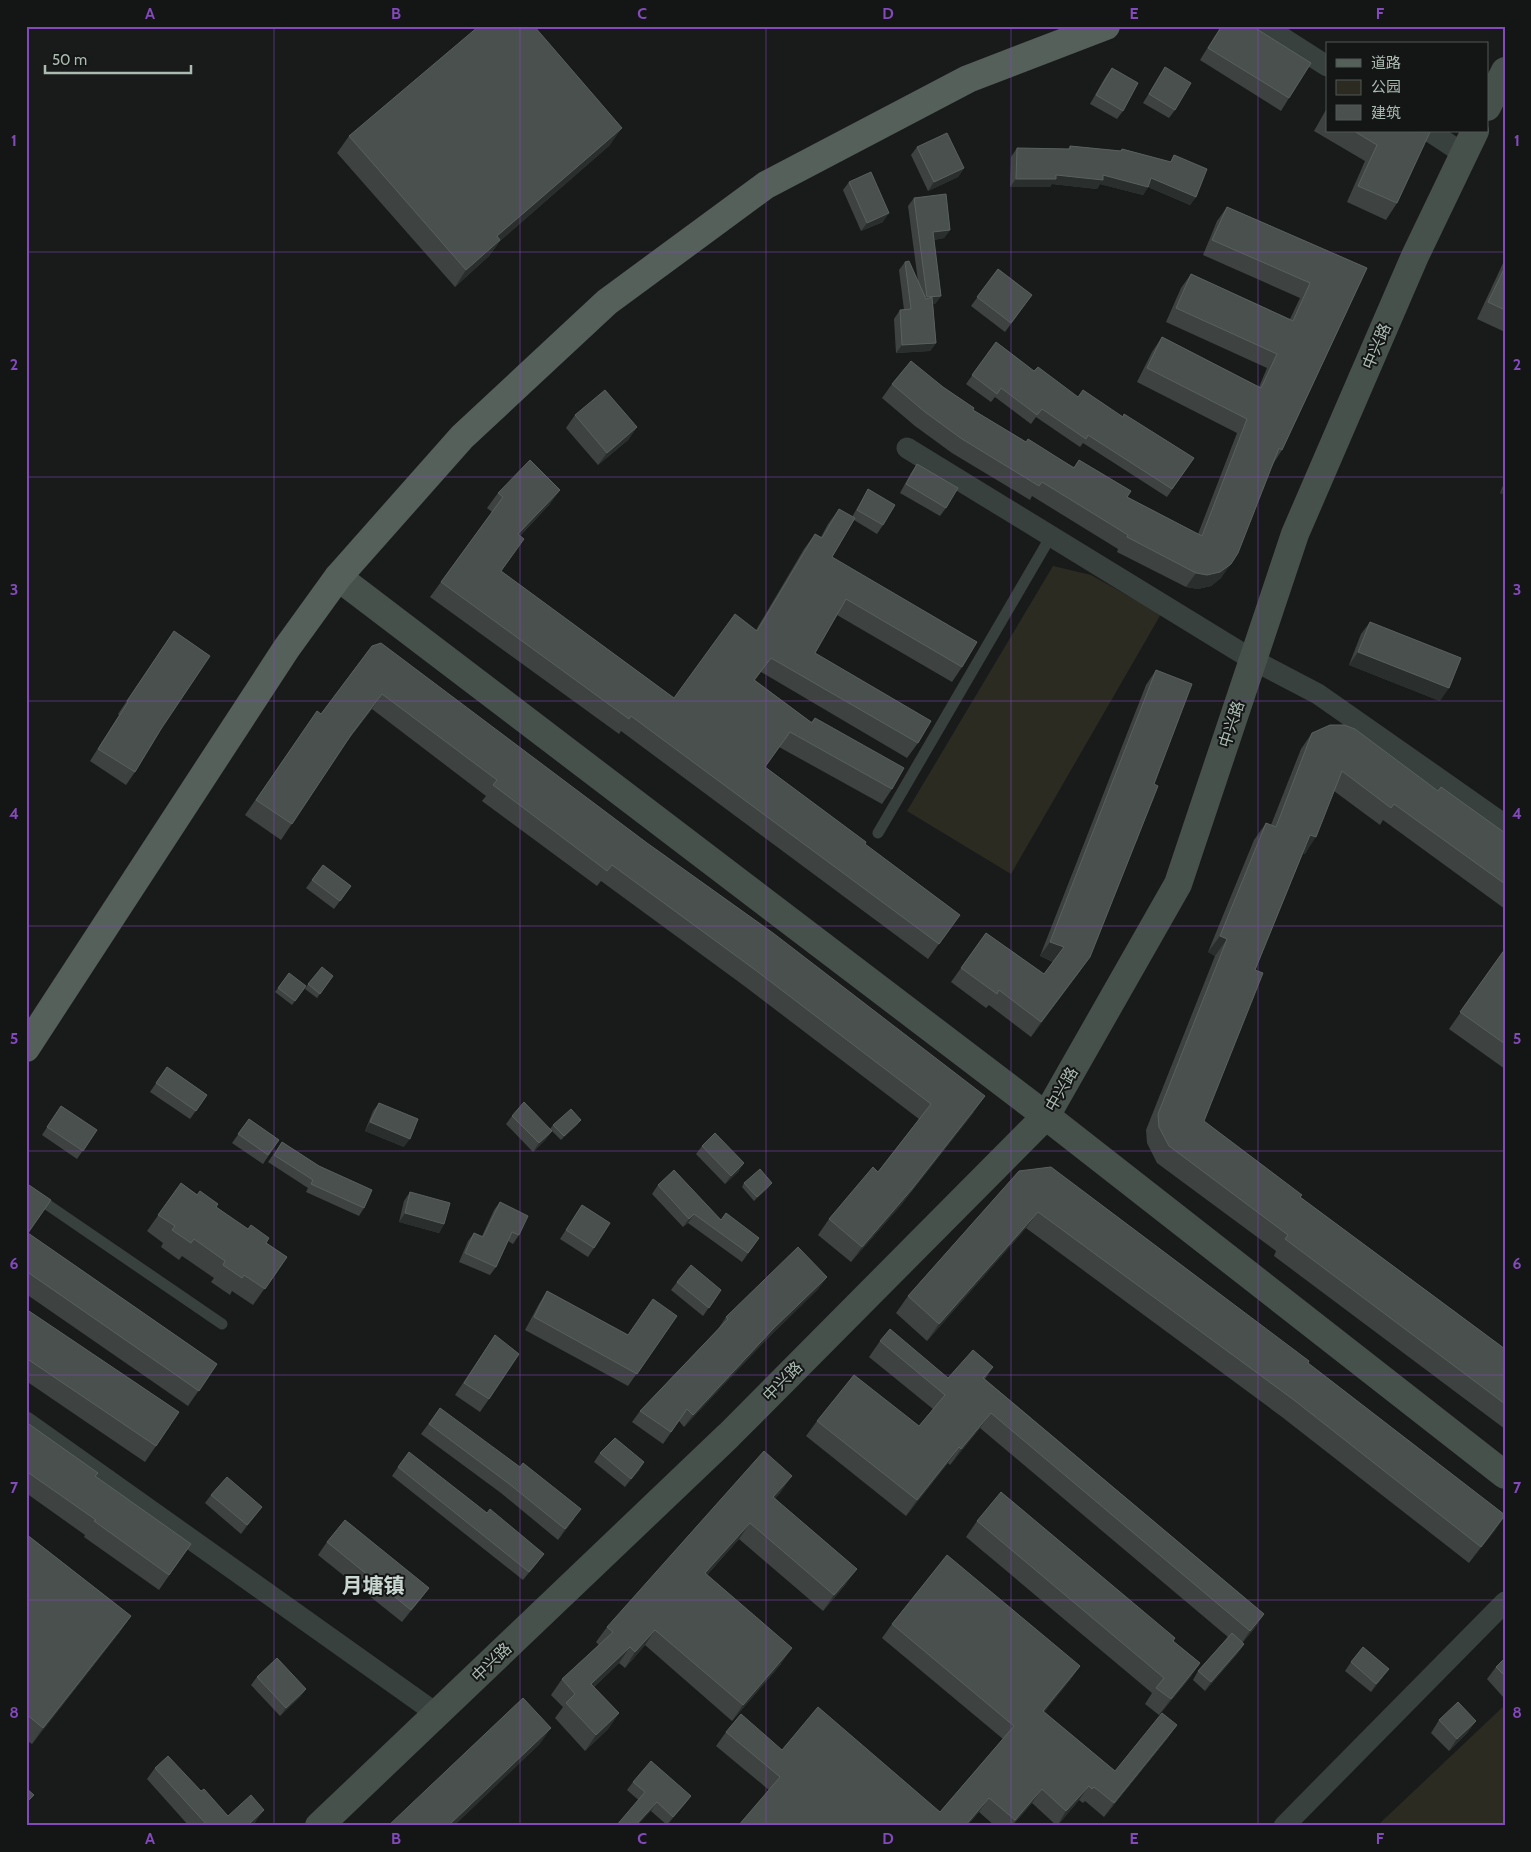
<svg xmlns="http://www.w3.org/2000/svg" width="1531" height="1852" font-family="Cabin,'Noto Sans SC',sans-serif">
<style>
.green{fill:#2c2b22}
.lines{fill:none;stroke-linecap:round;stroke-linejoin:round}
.service{stroke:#39413e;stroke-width:11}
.minor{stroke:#39413e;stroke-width:21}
.secondary{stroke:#47514c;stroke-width:28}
.primary{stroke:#55605b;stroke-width:28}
.wall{fill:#3e4341}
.shaded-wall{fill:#2a2e2d}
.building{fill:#4a504e;stroke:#59615d}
.grid{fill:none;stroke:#8449bc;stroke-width:1;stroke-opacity:0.55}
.labels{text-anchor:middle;stroke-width:4;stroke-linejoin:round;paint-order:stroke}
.street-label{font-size:16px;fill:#aabcb2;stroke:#141616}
.district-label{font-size:21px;font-weight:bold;fill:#cbd8d2;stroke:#141616}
.neatline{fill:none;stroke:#8449bc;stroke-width:2}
.grid-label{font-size:16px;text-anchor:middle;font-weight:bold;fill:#8449bc}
</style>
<rect width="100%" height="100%" fill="#191b1b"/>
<g class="green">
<polygon points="1053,566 1091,575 1161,614 1011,874 907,811"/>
<polygon points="1505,1705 1505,1826 1377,1826"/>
</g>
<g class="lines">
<g class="service">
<polyline points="878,833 1051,536"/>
<polyline points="26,1190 222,1324"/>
</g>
<g class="minor">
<polyline points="1264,26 1327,66"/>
<polyline points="1429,131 1464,154"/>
<polyline points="907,448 1253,660 1318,694 1505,825"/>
<polyline points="26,1422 437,1714"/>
<polyline points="1284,1826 1505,1602"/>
</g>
<g class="secondary">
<polyline points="1487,107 1505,71"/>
<polyline points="338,577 1046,1116 1505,1475"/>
<polyline points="319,1826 729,1435 1046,1116 1178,884 1295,534 1415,256 1475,131"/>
</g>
<polyline class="primary" points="26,1048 286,649 338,577 462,437 607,302 766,185 968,79 1106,26"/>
</g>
<g class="wall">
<polygon points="1221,26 1252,26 1289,98 1281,111 1200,60"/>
<polygon points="1165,67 1175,110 1169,118 1143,103"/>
<polygon points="1112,68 1123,111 1117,119 1090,104 1106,76"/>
<polygon points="1327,108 1327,131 1429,131 1397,203 1386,220 1347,202 1365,161 1314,131"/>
<polygon points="349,136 610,145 500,241 489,256 455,287 337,153"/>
<polygon points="1070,146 1121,151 1122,149 1170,162 1174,155 1196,197 1190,205 1148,187 1143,195 1100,184 1097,189 1052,184 1050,187 1010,187 1011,157 1017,148 1068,149"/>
<polygon points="917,147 964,168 958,177 928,191 911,155"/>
<polygon points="849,182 883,222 861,231 843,190"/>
<polygon points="914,198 950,230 944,238 934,240 941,296 935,304 933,304 936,343 930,351 896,353 894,319 900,310 904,310 899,270 905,262 918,281 908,206"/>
<polygon points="1227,207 1367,268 1282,450 1273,464 1221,578 1211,586 1198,589 1186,587 1117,552 1118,549 1032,496 1030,500 952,453 915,426 882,398 892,384 943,387 973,410 1026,442 1074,467 1079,460 1127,497 1198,534 1237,433 1137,382 1152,352 1162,337 1259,387 1267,368 1166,322 1181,288 1191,274 1290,319 1300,298 1203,255 1217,221"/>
<polygon points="1505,259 1505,332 1477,319"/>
<polygon points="998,269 1032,295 1005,332 971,306"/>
<polygon points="996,342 1034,371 1078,397 1123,417 1194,458 1167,497 1083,443 1080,447 1036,417 1031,424 995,397 991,402 966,384"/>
<polygon points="575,415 637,427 628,440 598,465 566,428"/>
<polygon points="917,464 946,508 940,516 900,493 911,473"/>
<polygon points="1505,481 1505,495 1500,493"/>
<polygon points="868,489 883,525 877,534 854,520 832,557 962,667 952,682 837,615 815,653 918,743 907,758 761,672 755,680 811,722 815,718 892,789 882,804 779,747 765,767 865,844 949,930 928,959 621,731 619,734 430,597 492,512 487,508 498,493 560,490 549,505 520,536 501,571 674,698 756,630 804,549 815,534 821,537 828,524 839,509 852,517 863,498"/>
<polygon points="1370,622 1440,701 1349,665 1361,634"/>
<polygon points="174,631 161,729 135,772 126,785 90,761 119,715 118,714"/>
<polygon points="372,646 974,1112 901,1205 851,1262 818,1235 829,1219 878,1172 919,1119 743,985 601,881 597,886 482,801 486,796 372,709 345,744 281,840 245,815 317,711 321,714"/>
<polygon points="1156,670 1080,971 1031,1037 989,1005 986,1008 951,982 986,933 1044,974 1053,962 1040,956 1146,685"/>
<polygon points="1312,733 1438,791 1505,833 1505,909 1383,820 1380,825 1334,791 1305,854 1303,853 1255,970 1204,1121 1300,1197 1505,1349 1505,1429 1274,1256 1276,1251 1157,1163 1147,1143 1146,1130 1215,956 1208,952 1254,840 1266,823 1271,825 1301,749"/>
<polygon points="323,865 351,886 334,909 306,888"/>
<polygon points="1505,949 1505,1069 1449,1029"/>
<polygon points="289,973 306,986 292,1005 275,992"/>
<polygon points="330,980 317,998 305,989 308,984"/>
<polygon points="167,1067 207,1095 190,1119 150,1092"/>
<polygon points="379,1103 404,1147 365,1131 373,1111"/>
<polygon points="61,1106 97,1130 77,1159 42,1135"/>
<polygon points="512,1116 550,1129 553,1125 578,1124 561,1140 552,1131 546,1139 533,1152 506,1124"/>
<polygon points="249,1119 279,1140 263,1164 232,1143"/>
<polygon points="282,1142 319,1166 364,1208 359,1216 306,1192 308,1188 268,1162"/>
<polygon points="702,1146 744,1163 738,1172 725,1184 696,1154"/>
<polygon points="1019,1171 1308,1363 1505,1516 1469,1563 1282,1417 1026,1228 927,1341 896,1313 908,1296"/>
<polygon points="26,1183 28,1233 217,1364 188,1406 26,1294"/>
<polygon points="181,1183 287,1257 253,1305 232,1291 230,1295 211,1282 214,1278 182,1256 179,1260 161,1247 163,1243 147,1231"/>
<polygon points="744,1183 769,1187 754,1201 742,1187"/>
<polygon points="658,1185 721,1220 759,1238 742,1262 688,1223 683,1227 652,1194"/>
<polygon points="410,1192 444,1224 439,1233 399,1222 404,1201"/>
<polygon points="500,1202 519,1235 513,1244 508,1241 496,1267 490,1275 459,1262 468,1241 474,1233 482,1236 494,1210"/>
<polygon points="582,1205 594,1248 588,1257 560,1239"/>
<polygon points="827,1277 818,1289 765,1341 684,1427 679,1421 663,1444 632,1422 640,1411 718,1329 726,1317"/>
<polygon points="677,1282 721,1290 703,1316 671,1290"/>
<polygon points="547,1291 628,1335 677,1316 628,1386 525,1330 539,1304"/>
<polygon points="26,1309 156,1446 145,1462 26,1381"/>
<polygon points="495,1335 489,1399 480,1412 455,1395"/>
<polygon points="880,1341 948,1378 993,1367 985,1379 1264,1614 1254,1629 1242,1643 1244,1644 1238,1653 1205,1691 1193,1680 1198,1671 1228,1637 980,1428 950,1465 948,1463 906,1516 806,1436 817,1421 919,1426 933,1409 869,1357"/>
<polygon points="440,1408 574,1519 558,1540 501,1493 421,1434"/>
<polygon points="26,1422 95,1476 191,1544 159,1590 84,1537 85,1535 26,1493"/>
<polygon points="600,1453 644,1462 625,1487 594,1462"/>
<polygon points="398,1467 538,1562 523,1580 392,1476"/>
<polygon points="781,1492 775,1498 846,1584 823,1611 739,1539 707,1575 781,1664 732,1721 645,1645 625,1668 619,1663 594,1687 619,1713 608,1729 585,1751 555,1718 563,1707 551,1695 562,1679 599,1645 596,1642 607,1627"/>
<polygon points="211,1495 262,1507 256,1515 241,1534 205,1503"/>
<polygon points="977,1521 1173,1641 1200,1663 1189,1679 1159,1715 1145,1704 1152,1693 966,1537"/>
<polygon points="26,1534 131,1616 119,1633 32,1744 26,1740"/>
<polygon points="327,1542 429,1588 420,1600 402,1622 318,1555"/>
<polygon points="892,1624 1080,1666 1070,1680 1044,1712 1115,1771 1177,1725 1167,1739 1104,1817 1085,1801 1083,1803 1079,1800 1057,1826 1032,1803 1012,1826 995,1826 979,1812 967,1826 738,1826 769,1790 716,1746 726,1732 782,1750 940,1812 1003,1739 882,1638"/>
<polygon points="1505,1658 1505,1698 1504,1698 1487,1679 1496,1667"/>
<polygon points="1351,1662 1383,1677 1371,1692 1345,1671"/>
<polygon points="257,1677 306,1689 300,1697 280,1716 251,1685"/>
<polygon points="1439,1720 1476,1721 1467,1733 1449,1751 1431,1733"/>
<polygon points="155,1768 201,1791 228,1816 256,1821 251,1826 189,1826 147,1779"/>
<polygon points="633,1782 691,1796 685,1804 667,1825 627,1790"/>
</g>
<g class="shaded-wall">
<polygon points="622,128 610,145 500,241 489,256 455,287 466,270 497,236"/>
<polygon points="964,168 958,177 928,191 934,182"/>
<polygon points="1056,175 1103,175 1151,178 1196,197 1190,205 1148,187 1143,195 1100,184 1097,189 1052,184 1050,187 1010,187 1016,179"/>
<polygon points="889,213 883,222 861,231 867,223"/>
<polygon points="950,230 944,238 928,241 933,232"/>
<polygon points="941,296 935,304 921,306 927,297"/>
<polygon points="936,343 930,351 896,353 902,345"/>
<polygon points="637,427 628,440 598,465 607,453"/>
<polygon points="1505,486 1505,495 1500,493"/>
<polygon points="560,490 549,505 507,549 518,534"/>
<polygon points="1231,564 1221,578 1211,586 1198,589 1186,587 1196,573"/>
<polygon points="1358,652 1449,688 1440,701 1349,665"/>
<polygon points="382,694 372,709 340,750 351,735"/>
<polygon points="1310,835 1316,837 1305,854 1299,851"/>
<polygon points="1220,936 1227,939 1215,956 1208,952"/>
<polygon points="1050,942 1064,947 1054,962 1040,956"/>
<polygon points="1090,957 1080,971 1031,1037 1041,1022"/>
<polygon points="985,1096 974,1112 901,1205 851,1262 862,1247"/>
<polygon points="581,1120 578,1124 561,1140 564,1136"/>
<polygon points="370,1122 410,1139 404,1147 365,1131"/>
<polygon points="552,1131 546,1139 533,1152 539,1143"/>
<polygon points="744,1163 738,1172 725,1184 731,1176"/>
<polygon points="772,1183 769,1187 754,1201 757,1197"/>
<polygon points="1038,1212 1026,1228 927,1341 939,1324"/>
<polygon points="405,1213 444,1224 439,1233 399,1222"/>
<polygon points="694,1214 688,1223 683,1227 689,1219"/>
<polygon points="827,1277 818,1289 765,1341 684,1427 693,1415 773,1329"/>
<polygon points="991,1413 980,1428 950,1465 961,1449"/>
<polygon points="959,1447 948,1463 906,1516 917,1500"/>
<polygon points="644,1462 639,1471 625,1487 631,1479"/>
<polygon points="792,1476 781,1492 762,1513 773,1497"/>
<polygon points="262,1507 256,1515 241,1534 247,1525"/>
<polygon points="581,1509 574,1519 558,1540 565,1529"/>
<polygon points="1505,1516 1494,1532 1469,1563 1481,1547"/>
<polygon points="750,1523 739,1539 694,1589 705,1573"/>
<polygon points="544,1554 538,1562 523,1580 529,1572"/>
<polygon points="857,1569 846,1584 823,1611 834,1595"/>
<polygon points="429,1588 420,1600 402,1622 411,1610"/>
<polygon points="1264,1614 1254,1629 1240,1646 1250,1631"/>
<polygon points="131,1616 119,1633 32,1744 43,1728"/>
<polygon points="655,1630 645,1645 625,1668 635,1652"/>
<polygon points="1244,1644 1238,1653 1205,1691 1211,1682"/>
<polygon points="630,1647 619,1663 580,1700 591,1684"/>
<polygon points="792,1648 781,1664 732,1721 743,1705"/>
<polygon points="1200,1663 1189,1679 1159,1715 1171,1699"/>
<polygon points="1080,1666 1070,1680 1034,1725 1043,1711"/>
<polygon points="1389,1669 1383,1677 1371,1692 1376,1684"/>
<polygon points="306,1689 300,1697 280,1716 286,1708"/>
<polygon points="619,1713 608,1729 585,1751 596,1735"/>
<polygon points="1476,1721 1467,1733 1449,1751 1457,1739"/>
<polygon points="1177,1725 1167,1739 1104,1817 1114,1803"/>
<polygon points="551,1728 540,1744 454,1826 448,1826"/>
<polygon points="1089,1786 1079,1800 1057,1826 1066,1811"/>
<polygon points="1042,1789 1032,1803 1012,1826 1011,1826"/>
<polygon points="691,1796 685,1804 667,1825 673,1817"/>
<polygon points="989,1798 979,1812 967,1826 965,1826"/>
<polygon points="657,1802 651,1811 637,1826 635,1826"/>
<polygon points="264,1810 256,1821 251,1826 247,1826"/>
</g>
<g class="building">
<polygon points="479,26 534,26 622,128 497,236 500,240 466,270 349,136"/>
<polygon points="1222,26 1252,26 1311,63 1289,98 1208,48"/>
<polygon points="1165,67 1191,83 1175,110 1149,94"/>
<polygon points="1112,68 1138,83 1123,111 1096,95"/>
<polygon points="1354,131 1430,132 1397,203 1358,186 1377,145"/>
<polygon points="947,133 964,168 934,182 917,147"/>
<polygon points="1070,146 1121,151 1122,149 1171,162 1174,155 1207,169 1196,197 1151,178 1148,187 1103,175 1103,180 1056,175 1056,179 1016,179 1017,148 1070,149"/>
<polygon points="871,172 889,213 867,223 849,182"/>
<polygon points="946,194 950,230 933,232 941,296 927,297 914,198"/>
<polygon points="1227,207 1367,268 1282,450 1279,448 1238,553 1231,564 1220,572 1207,575 1196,573 1127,537 1128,535 1042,482 1039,486 962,439 925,412 892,384 911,361 943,387 974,408 973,410 1026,442 1028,439 1074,468 1079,460 1131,491 1127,497 1202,536 1247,419 1147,368 1162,337 1261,388 1277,354 1176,308 1191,274 1293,321 1310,283 1212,240"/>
<polygon points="909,261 926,299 932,297 936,343 902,345 900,310 911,309 905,262"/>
<polygon points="1505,267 1505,310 1488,302"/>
<polygon points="998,269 1032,295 1011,323 977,297"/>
<polygon points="996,342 1034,371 1038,367 1078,397 1083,390 1123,417 1124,414 1194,458 1172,489 1088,435 1086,439 1042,409 1037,415 1001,388 997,394 972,375"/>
<polygon points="605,390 637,427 607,453 575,415"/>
<polygon points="530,460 560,490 518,534 524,539 501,571 674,698 735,614 757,631 815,534 822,538 839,509 855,518 832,557 977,642 962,667 846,599 815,653 931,721 918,743 771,658 754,680 812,723 815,718 904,768 892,789 790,732 765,767 866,842 865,844 960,915 939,944 631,716 629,719 441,582 503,497 498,493"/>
<polygon points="917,464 958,488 946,508 906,484"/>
<polygon points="868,489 895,505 883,525 857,510"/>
<polygon points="1370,622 1461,658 1449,688 1358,652"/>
<polygon points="174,631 210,656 161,729 135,772 98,749 128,702 127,701"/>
<polygon points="381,643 647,843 773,933 985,1096 912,1189 862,1247 829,1219 873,1167 878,1172 931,1104 754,969 612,865 607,871 493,785 497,780 382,694 351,735 292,824 256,800 317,711 321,714 372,646"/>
<polygon points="1156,670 1192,684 1154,784 1158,786 1090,957 1041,1022 999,990 997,994 961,968 986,933 1044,974 1064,947 1050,942"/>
<polygon points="1330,725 1344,725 1355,729 1438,791 1441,787 1505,833 1505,884 1394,804 1391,808 1342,771 1316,837 1310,835 1255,970 1263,973 1204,1121 1302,1195 1300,1197 1505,1349 1505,1404 1285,1239 1288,1235 1169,1146 1159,1127 1158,1114 1227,939 1220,936 1266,823 1276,827 1312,733"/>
<polygon points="323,865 351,886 340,901 312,880"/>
<polygon points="1505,949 1505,1044 1460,1012"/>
<polygon points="322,967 333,976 320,994 308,984"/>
<polygon points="289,973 306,986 295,1001 278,988"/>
<polygon points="167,1067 207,1095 196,1111 156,1083"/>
<polygon points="524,1102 552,1131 539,1143 512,1116"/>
<polygon points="379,1103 418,1119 410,1139 370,1122"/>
<polygon points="61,1106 97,1130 83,1151 47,1127"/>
<polygon points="571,1109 581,1120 564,1136 553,1125"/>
<polygon points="249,1119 279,1140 268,1155 238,1134"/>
<polygon points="715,1133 744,1163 731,1176 702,1146"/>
<polygon points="282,1142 319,1166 372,1190 364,1208 311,1184 313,1180 274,1155"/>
<polygon points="1051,1167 1309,1361 1308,1363 1505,1515 1481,1547 1294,1400 1038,1212 939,1324 908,1296 1019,1171"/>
<polygon points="760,1169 772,1183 757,1197 744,1183"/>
<polygon points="674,1170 721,1220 726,1213 759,1238 748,1253 694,1214 689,1219 658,1185"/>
<polygon points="26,1183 51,1200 28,1233 217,1364 199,1391 26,1271"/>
<polygon points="181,1183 197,1195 200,1191 218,1204 216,1207 248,1229 251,1225 269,1238 266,1243 287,1257 265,1289 244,1275 242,1278 223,1265 225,1261 194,1239 191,1243 172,1230 175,1226 158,1215"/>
<polygon points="410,1192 450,1203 444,1224 405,1213"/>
<polygon points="500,1202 528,1216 519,1235 512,1232 496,1267 465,1253 474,1233 483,1237"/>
<polygon points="582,1205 610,1223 594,1248 566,1230"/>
<polygon points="798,1247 827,1277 773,1329 693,1415 687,1409 671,1432 640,1411 728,1319 726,1317"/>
<polygon points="691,1265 721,1290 709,1308 677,1282"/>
<polygon points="547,1291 628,1335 653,1299 677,1316 637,1374 534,1317"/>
<polygon points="26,1309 179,1412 156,1446 26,1358"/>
<polygon points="890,1329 948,1378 973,1350 993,1367 983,1378 1264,1614 1250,1631 991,1413 961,1449 959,1447 917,1500 817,1421 854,1375 919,1426 945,1395 880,1341"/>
<polygon points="495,1335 519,1354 489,1399 464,1383"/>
<polygon points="440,1408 520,1467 523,1463 581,1509 565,1529 508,1483 429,1424"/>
<polygon points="26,1422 98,1473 95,1476 191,1544 169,1575 94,1521 96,1520 26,1471"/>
<polygon points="615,1438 644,1462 631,1479 600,1453"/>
<polygon points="764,1451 792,1476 773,1497 857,1569 834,1595 750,1523 705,1573 792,1648 743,1705 655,1630 635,1652 630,1647 591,1684 619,1713 596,1735 566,1703 575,1694 562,1679 613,1632 607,1627"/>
<polygon points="409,1452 487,1513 490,1509 544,1554 529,1572 398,1467"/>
<polygon points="227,1477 262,1507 247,1525 211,1495"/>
<polygon points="1001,1492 1175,1638 1173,1641 1200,1663 1171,1699 1156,1688 1164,1678 977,1521"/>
<polygon points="345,1520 429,1588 411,1610 327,1542"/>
<polygon points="26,1534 131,1616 43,1728 26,1714"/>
<polygon points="947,1555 1080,1666 1043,1711 1115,1771 1162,1713 1177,1725 1114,1803 1094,1787 1092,1789 1089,1786 1066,1811 1042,1789 1015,1820 989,1798 965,1826 738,1826 780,1777 726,1732 741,1714 782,1750 818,1707 940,1812 1014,1726 892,1624"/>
<polygon points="1232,1633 1244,1644 1211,1682 1198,1671"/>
<polygon points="1363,1647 1389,1669 1376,1684 1351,1662"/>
<polygon points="277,1658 306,1689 286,1708 257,1677"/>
<polygon points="1505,1658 1505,1676 1496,1667"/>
<polygon points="523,1698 551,1728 448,1826 388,1826"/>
<polygon points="1458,1702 1476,1721 1457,1739 1439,1720"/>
<polygon points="168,1756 201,1791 204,1789 228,1816 251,1795 264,1810 247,1826 208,1826 155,1768"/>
<polygon points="651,1761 691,1796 673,1817 657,1802 635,1826 616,1826 645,1792 633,1782"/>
<polygon points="26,1788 34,1795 26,1803"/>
</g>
<path class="grid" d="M274,26V1826M520,26V1826M766,26V1826M1011,26V1826M1258,26V1826M26,252H1505M26,477H1505M26,701H1505M26,926H1505M26,1151H1505M26,1375H1505M26,1600H1505"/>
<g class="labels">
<g class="street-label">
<text transform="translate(1376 346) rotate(-67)" y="6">中兴路</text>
<text transform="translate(1231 724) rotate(-72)" y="6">中兴路</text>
<text transform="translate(1061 1089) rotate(-60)" y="6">中兴路</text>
<text transform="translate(782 1381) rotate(-45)" y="6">中兴路</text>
<text transform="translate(491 1662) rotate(-44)" y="6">中兴路</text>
</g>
<g class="district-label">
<text x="373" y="1593">月塘镇</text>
</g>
</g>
<rect width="1531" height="1852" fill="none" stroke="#141616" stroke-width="55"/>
<rect x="1326" y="42" width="162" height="90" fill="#141616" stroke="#505854"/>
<rect x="1336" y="59" width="25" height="8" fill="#55605b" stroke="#505854"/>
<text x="1371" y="68" font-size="15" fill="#aabcb2">道路</text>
<rect x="1336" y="80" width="25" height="15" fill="#2c2b22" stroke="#505854"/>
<text x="1371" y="92" font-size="15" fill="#aabcb2">公园</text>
<rect x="1336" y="105" width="25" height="15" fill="#4a504e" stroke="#505854"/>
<text x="1371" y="118" font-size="15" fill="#aabcb2">建筑</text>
<path d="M45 65v8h146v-8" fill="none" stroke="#aabcb2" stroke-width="2.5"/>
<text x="52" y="65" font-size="15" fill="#aabcb2" stroke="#141616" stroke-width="4" paint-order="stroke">50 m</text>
<rect x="28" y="28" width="1476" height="1796" class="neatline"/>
<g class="grid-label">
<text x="150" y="19">A</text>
<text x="396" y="19">B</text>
<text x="642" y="19">C</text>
<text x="888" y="19">D</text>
<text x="1134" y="19">E</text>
<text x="1380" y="19">F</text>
<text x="14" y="146">1</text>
<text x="1517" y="146">1</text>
<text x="14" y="370">2</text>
<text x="1517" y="370">2</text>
<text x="14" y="595">3</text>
<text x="1517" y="595">3</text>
<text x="14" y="819">4</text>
<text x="1517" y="819">4</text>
<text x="14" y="1044">5</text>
<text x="1517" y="1044">5</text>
<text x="14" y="1269">6</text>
<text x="1517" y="1269">6</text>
<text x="14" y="1493">7</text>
<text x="1517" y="1493">7</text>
<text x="14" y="1718">8</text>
<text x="1517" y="1718">8</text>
<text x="150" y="1844">A</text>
<text x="396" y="1844">B</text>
<text x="642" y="1844">C</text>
<text x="888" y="1844">D</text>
<text x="1134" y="1844">E</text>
<text x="1380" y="1844">F</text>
</g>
</svg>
